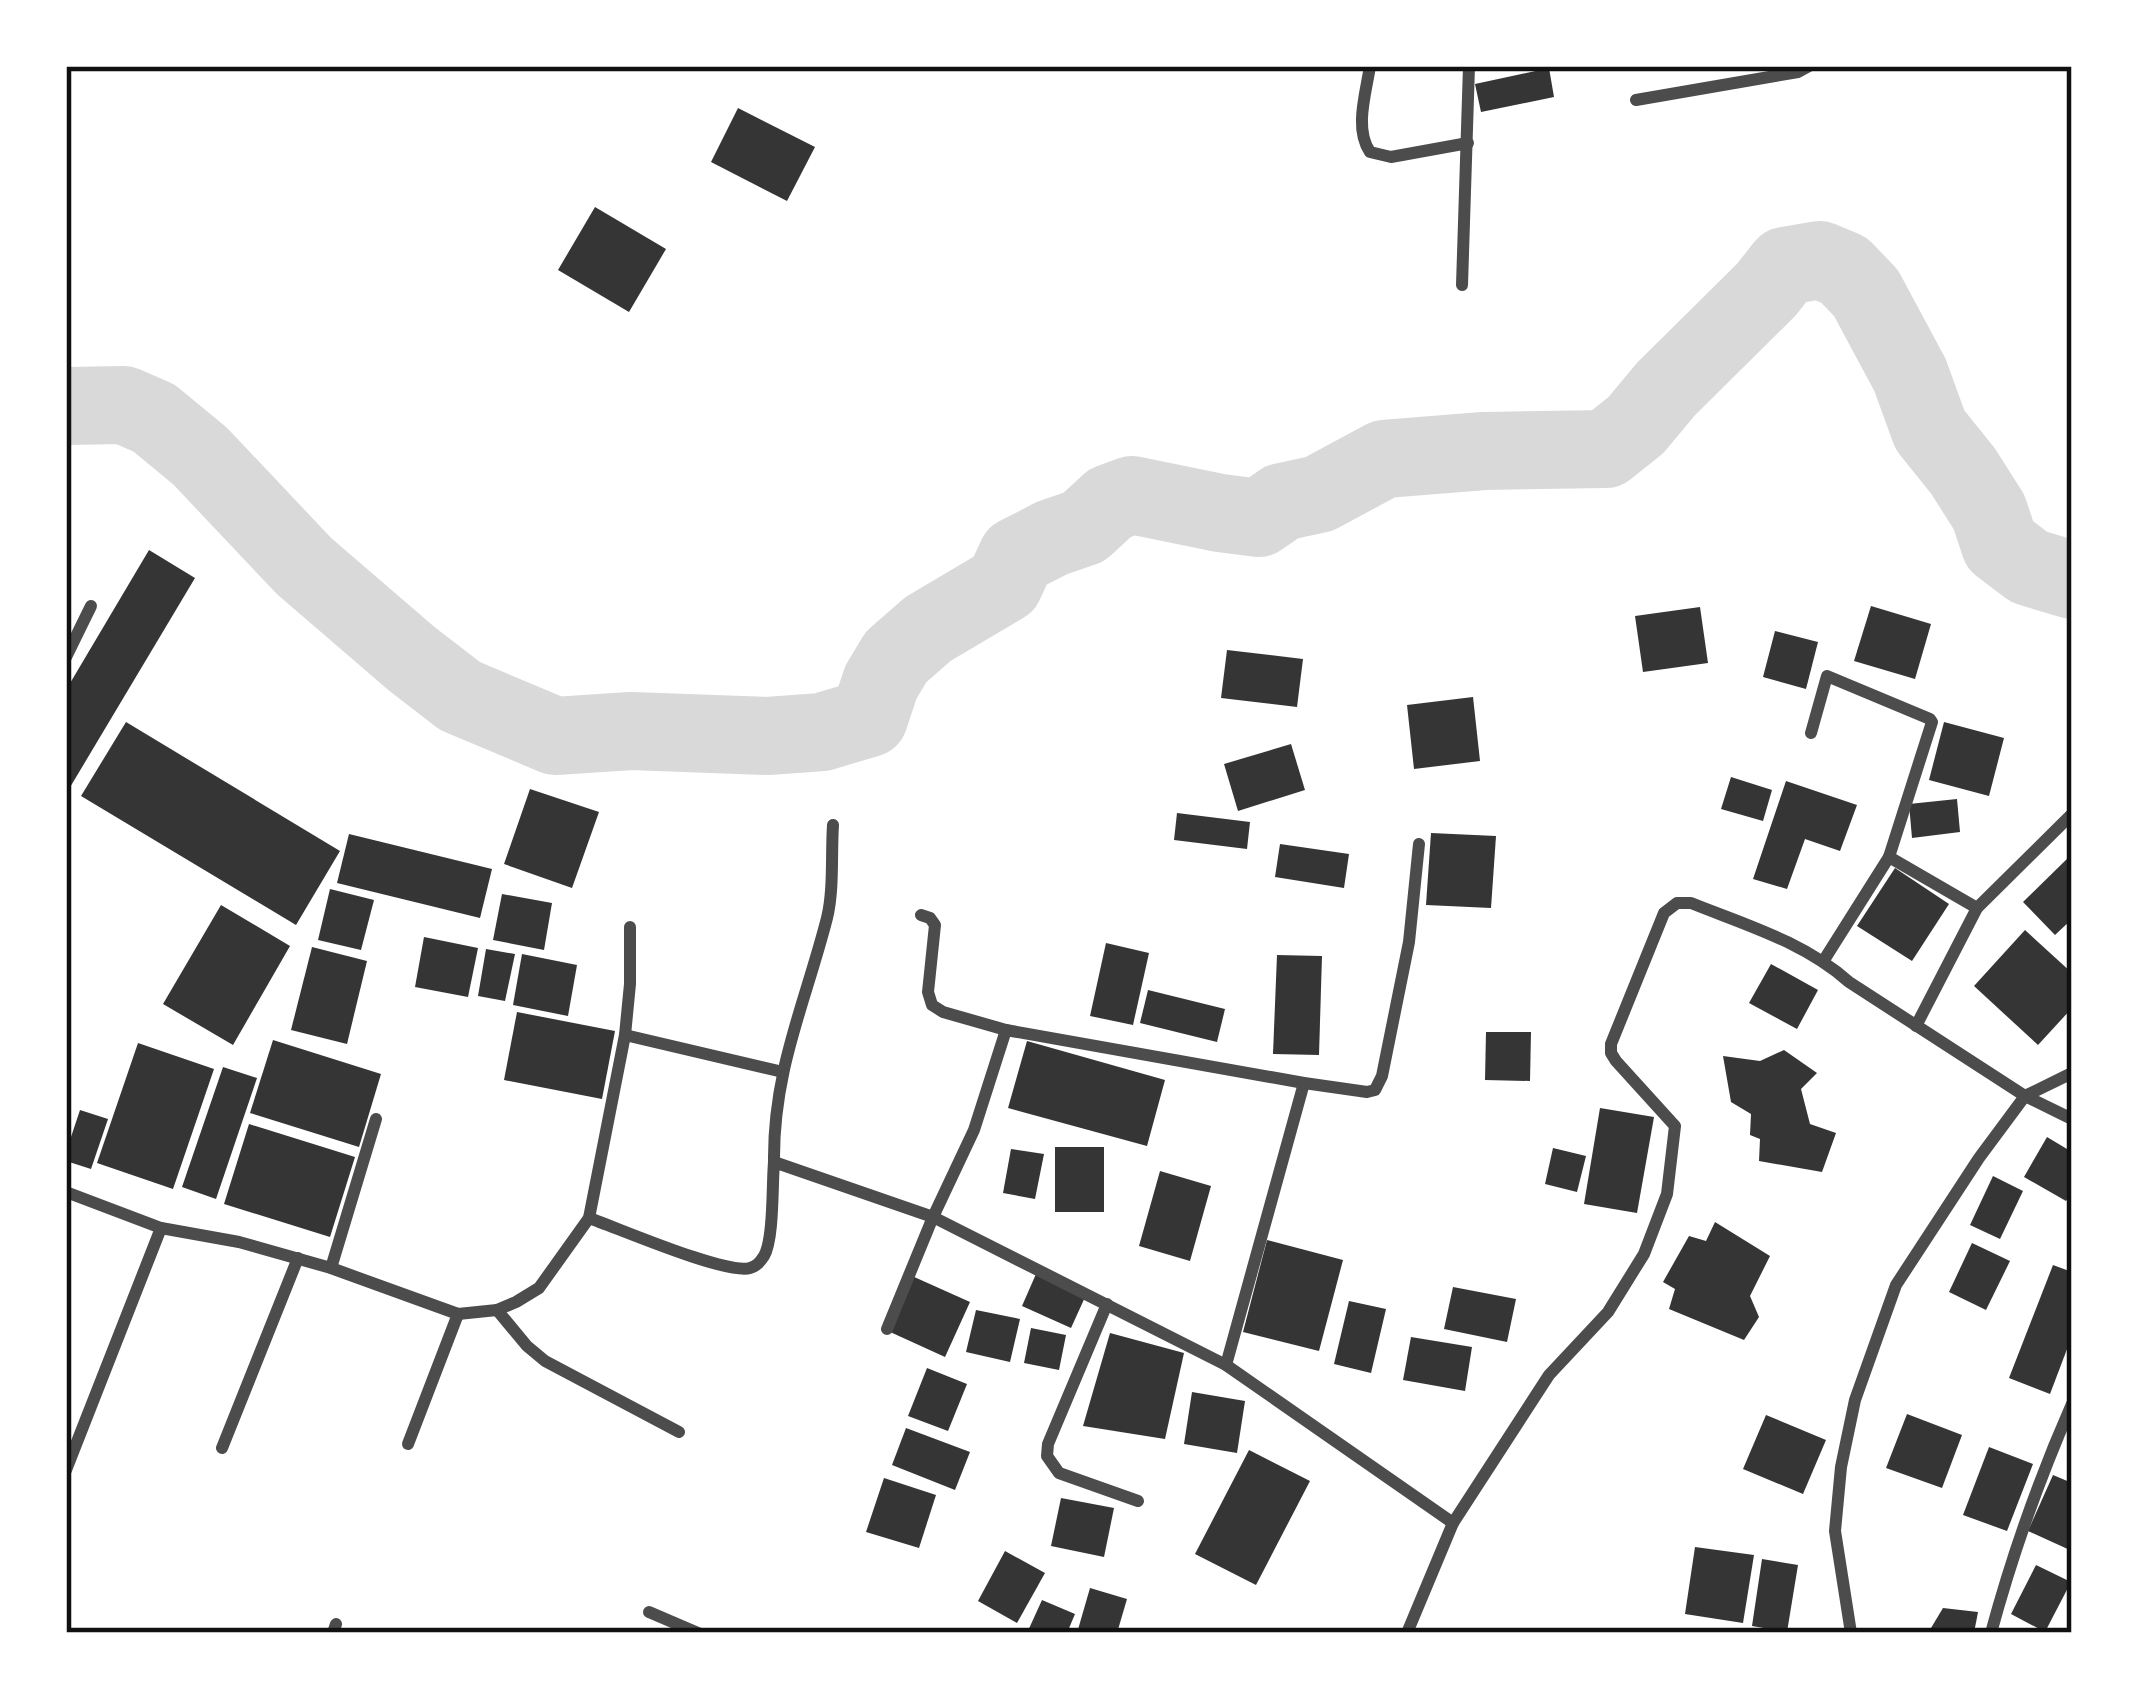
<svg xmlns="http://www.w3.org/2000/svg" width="2138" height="1699" font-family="Roboto,sans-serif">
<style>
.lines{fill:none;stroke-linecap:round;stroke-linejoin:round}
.river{stroke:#d9d9d9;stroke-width:78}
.building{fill:#353535}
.minor{stroke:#4c4c4c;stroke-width:12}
.neatline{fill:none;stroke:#111;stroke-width:4.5}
</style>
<rect width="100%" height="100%" fill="#fff"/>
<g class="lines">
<polyline class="river" points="66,406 124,405 154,418 200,456 304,566 412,659 460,696 555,736 631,731 768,736 822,732 869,718 881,682 896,657 928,629 1004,584 1017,556 1052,538 1084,527 1110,503 1132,495 1220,513 1259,518 1282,502 1319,494 1384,459 1484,451 1606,449 1636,425 1666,389 1766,290 1785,266 1820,260 1844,270 1866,293 1910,375 1930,430 1963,471 1989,512 2000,545 2029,567 2072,580"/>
</g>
<g class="building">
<polygon points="1549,68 1554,97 1481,112 1475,84"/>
<polygon points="738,108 815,147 787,201 711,162"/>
<polygon points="595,207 666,249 629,312 558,270"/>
<polygon points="149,550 195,578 66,794 66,690"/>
<polygon points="1871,606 1931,624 1915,679 1854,661"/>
<polygon points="1700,607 1708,663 1643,672 1635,616"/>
<polygon points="1775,631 1818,642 1806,689 1763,677"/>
<polygon points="1227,650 1303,659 1297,707 1221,698"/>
<polygon points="1473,697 1480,761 1414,769 1407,705"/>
<polygon points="126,722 340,851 296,925 81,796"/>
<polygon points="1944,722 2004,738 1989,796 1929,780"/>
<polygon points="1291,744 1305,790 1238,811 1224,764"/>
<polygon points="1731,777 1772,790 1763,821 1721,809"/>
<polygon points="1786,781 1857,805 1840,851 1805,839 1787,889 1753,879"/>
<polygon points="530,789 599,812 572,888 504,864"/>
<polygon points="1957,799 1960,832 1912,838 1909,804"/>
<polygon points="1177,813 1250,822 1247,849 1174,840"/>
<polygon points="1431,833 1496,836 1491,908 1426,905"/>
<polygon points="349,834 492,869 480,918 337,883"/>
<polygon points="1280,844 1349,854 1344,888 1275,877"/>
<polygon points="2072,854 2072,919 2055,935 2023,902"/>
<polygon points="1895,868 1949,904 1912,961 1857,926"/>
<polygon points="330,889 374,900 361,950 318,940"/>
<polygon points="502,894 552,903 544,950 493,940"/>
<polygon points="221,905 290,946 233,1045 163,1004"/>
<polygon points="2025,930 2072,973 2072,1008 2038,1045 1974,986"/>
<polygon points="424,937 478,948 468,997 415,987"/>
<polygon points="1106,943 1149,953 1133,1025 1090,1016"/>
<polygon points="312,947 367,961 347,1044 291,1030"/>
<polygon points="486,949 515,954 505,1001 478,996"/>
<polygon points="522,954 577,965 568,1016 513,1005"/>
<polygon points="1277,955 1322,956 1319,1055 1273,1054"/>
<polygon points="1771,964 1818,990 1797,1029 1749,1003"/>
<polygon points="1148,990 1225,1009 1217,1042 1140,1023"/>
<polygon points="517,1012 615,1031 602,1099 504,1080"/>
<polygon points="1486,1032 1531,1032 1530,1081 1485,1080"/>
<polygon points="273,1040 381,1074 359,1147 250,1113"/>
<polygon points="1027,1041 1165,1080 1147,1146 1008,1108"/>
<polygon points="138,1043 214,1069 173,1189 97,1163"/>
<polygon points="1784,1050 1817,1073 1801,1089 1810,1124 1836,1133 1822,1172 1759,1161 1760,1139 1750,1135 1751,1114 1731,1102 1723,1056 1760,1061"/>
<polygon points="223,1067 257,1078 216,1199 182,1187"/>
<polygon points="1600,1108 1654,1117 1637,1213 1584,1204"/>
<polygon points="80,1110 108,1119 91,1169 66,1161 66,1152"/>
<polygon points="249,1124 355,1157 330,1237 224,1204"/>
<polygon points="2047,1137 2072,1152 2072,1191 2066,1201 2024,1177"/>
<rect x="1055" y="1147" width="49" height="65"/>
<polygon points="1553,1148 1586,1156 1577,1192 1545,1184"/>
<polygon points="1011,1149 1044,1154 1035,1199 1003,1193"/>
<polygon points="1160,1171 1211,1186 1190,1261 1139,1246"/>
<polygon points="1993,1176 2023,1191 2000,1239 1970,1225"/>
<polygon points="1715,1222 1770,1256 1750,1296 1759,1317 1744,1340 1669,1309 1675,1289 1663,1282 1689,1236 1706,1241"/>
<polygon points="1267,1240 1343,1260 1319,1351 1243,1332"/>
<polygon points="1972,1243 2010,1261 1986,1310 1949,1292"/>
<polygon points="2053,1265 2072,1272 2072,1336 2050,1394 2009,1378"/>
<polygon points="1036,1274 1086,1295 1071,1328 1022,1306"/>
<polygon points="912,1276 970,1302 945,1357 888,1331"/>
<polygon points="1453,1287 1516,1299 1507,1342 1444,1329"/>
<polygon points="1349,1301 1386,1309 1371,1373 1334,1364"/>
<polygon points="976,1310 1020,1319 1010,1362 966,1352"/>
<polygon points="1031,1328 1066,1335 1059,1370 1024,1363"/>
<polygon points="1110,1333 1184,1353 1165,1439 1083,1426"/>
<polygon points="1411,1337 1472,1347 1465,1391 1403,1380"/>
<polygon points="927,1368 967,1384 948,1431 908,1416"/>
<polygon points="1192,1392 1245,1401 1237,1453 1184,1444"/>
<polygon points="1907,1414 1962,1435 1942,1488 1886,1468"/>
<polygon points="1766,1415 1826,1440 1803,1494 1743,1469"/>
<polygon points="906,1428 970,1452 955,1490 892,1465"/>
<polygon points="1989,1447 2033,1464 2007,1531 1963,1515"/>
<polygon points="1249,1450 1310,1481 1256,1585 1195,1554"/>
<polygon points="2053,1475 2072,1483 2072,1551 2028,1531"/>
<polygon points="884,1478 936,1495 919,1548 866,1532"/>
<polygon points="1061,1498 1114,1508 1104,1557 1051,1546"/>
<polygon points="1695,1547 1754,1555 1743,1623 1685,1614"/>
<polygon points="1005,1551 1045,1573 1017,1623 978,1601"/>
<polygon points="1762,1559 1798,1565 1787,1632 1752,1626"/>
<polygon points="2036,1565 2071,1582 2045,1632 2011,1614"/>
<polygon points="1090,1588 1127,1599 1117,1633 1077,1633"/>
<polygon points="1042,1600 1075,1614 1067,1633 1027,1633"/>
<polygon points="1943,1608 1978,1612 1974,1633 1928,1633"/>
</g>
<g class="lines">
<g class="minor">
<path d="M1370,66C1366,93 1354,129 1370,152L1391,157L1468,143"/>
<polyline points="1636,100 1798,72 1809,66"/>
<polyline points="1462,285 1469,66"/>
<polyline points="66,657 91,606"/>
<polyline points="1811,733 1827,676 1930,719 1932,722 1889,857 1824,960"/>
<polyline points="1889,857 1977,908 2072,814"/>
<polyline points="921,915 930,918 935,925 928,992 932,1005 943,1012 1006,1030 1304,1083 1367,1092 1375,1090 1382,1076 1409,942 1419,844"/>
<polyline points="1916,1026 1977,908"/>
<polyline points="625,1035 783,1072"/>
<path d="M774,1162C773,1070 805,1004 827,918C834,889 831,854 833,825"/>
<polyline points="66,1192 161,1228 239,1242 331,1268 458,1314 497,1310 516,1302 539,1288 589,1218 625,1035 630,984 630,927"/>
<path d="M589,1218C618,1228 726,1275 750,1268C757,1266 760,1262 764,1256C774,1239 772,1184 774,1162L933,1217L1226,1365L1453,1523"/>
<polyline points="331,1268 376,1119"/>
<polyline points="1107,1304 1048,1444 1047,1456 1059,1473 1138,1501"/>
<polyline points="497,1310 527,1346 545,1361 679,1432"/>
<polyline points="887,1329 933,1217 974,1130 1006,1030"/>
<polyline points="1226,1365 1304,1083"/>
<polyline points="408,1444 458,1314"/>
<polyline points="222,1448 298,1258"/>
<polyline points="66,1470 161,1228"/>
<polyline points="649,1612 698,1633"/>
<polyline points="333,1633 336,1624"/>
<path d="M1407,1633L1453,1523L1549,1375L1608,1312L1644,1254L1667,1194L1675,1126L1616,1061L1611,1053V1044L1664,913L1677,903H1691C1746,925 1804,942 1849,982L2025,1096L2072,1119"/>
<polyline points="1851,1633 1835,1531 1841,1467 1855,1400 1896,1285 1979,1158 2025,1096 2072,1073"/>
<path d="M1991,1633C2013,1552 2038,1481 2072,1404"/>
</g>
</g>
<rect width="2138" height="1699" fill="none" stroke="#ffffff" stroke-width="138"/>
<rect x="69" y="69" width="2000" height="1561" class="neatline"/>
</svg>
